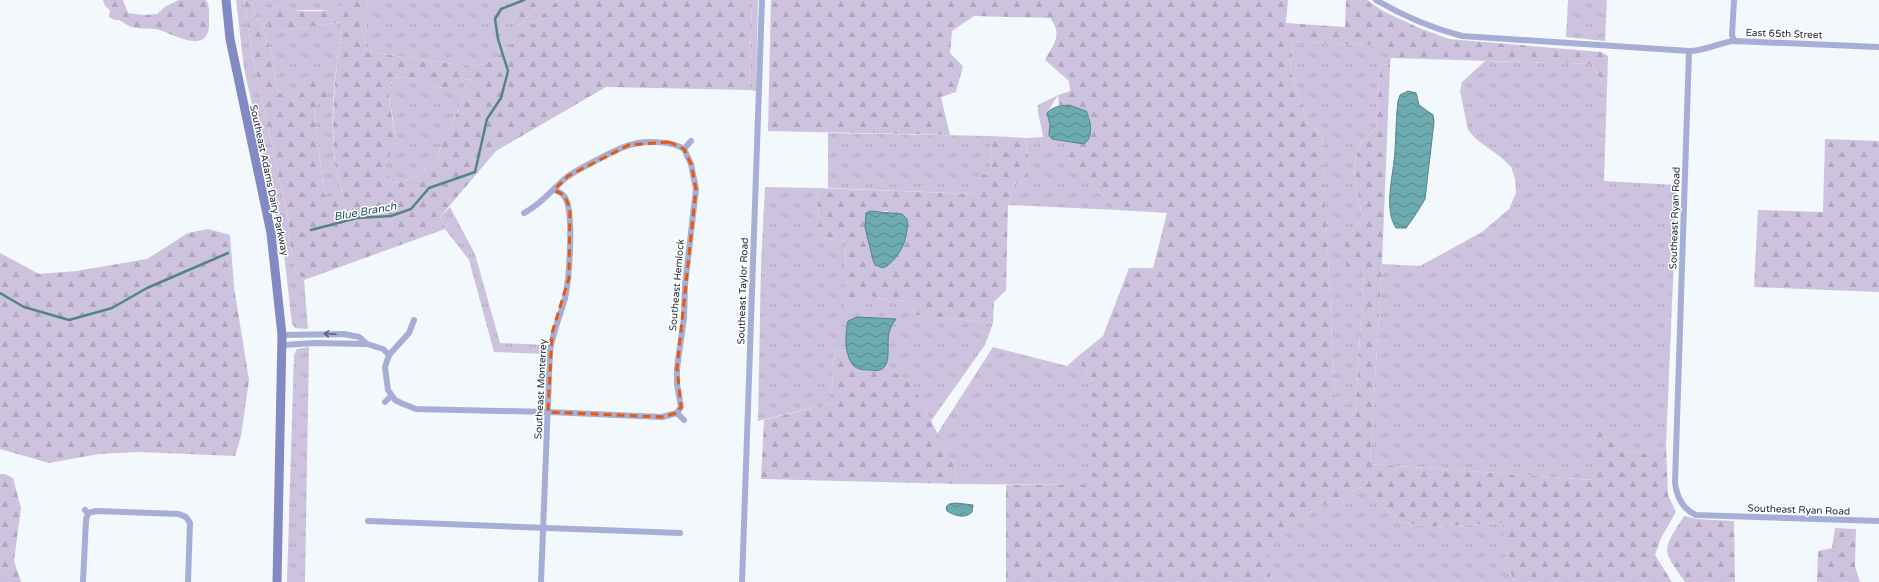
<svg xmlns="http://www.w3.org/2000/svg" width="1879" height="582" font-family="'Varela Round',sans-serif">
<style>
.grass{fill:url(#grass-tufts)}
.forest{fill:url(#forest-firs);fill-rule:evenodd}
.water{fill:url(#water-waves);stroke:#548389}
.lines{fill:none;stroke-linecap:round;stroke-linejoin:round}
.stream{stroke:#548389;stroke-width:2.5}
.street{stroke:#a7aed5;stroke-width:6}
.secondary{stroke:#818ac2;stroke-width:9}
.oneway{stroke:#5b637a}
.marked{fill:none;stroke:#e8590c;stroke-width:3;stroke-dasharray:8 5;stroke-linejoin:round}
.labels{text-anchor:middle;stroke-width:3;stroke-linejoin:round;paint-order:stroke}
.street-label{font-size:10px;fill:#1d252f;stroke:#fff}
.water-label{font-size:11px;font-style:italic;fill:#1a5255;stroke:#fff}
</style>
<defs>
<pattern id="grass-tufts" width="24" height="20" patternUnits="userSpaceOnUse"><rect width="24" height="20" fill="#cdc3de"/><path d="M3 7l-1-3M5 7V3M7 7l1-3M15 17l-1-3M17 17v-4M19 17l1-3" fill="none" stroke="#b0a7bf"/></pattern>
<pattern id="forest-firs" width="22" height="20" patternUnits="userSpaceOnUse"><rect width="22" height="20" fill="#cdc3de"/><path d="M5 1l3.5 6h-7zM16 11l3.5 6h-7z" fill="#b0a7bf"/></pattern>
<pattern id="water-waves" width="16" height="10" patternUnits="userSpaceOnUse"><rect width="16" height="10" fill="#6cabb0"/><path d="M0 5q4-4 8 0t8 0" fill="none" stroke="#588b90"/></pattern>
</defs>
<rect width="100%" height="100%" fill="#f3f8fd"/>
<g class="grass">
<polygon points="236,0 244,0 253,59 289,222 288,231 295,270 304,280 308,329 295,328 292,324 283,245 244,68"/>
<path d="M253,0H344V4L334,10H289L271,5L272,31H282L342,22C336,68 329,116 335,162C336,174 341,187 344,198L333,199L324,195L314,106L308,76L300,95L293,98L278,93L271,49L256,16Z"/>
<polygon points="368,0 519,0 512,28 521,24 542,0 558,0 495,59 476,67 368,52 364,42"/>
<polygon points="752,0 758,0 756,91 749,90"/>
<polygon points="1568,0 1607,0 1605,41 1566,37"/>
<polygon points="1292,41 1382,46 1391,58 1390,64 1380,65 1376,128 1359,145 1354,169 1362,217 1345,241 1364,270 1355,416 1335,397 1322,135 1308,123 1290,70"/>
<polygon points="1485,61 1592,64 1607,89 1604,181 1677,185 1666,446 1652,454 1622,451 1595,427 1594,480 1370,464 1382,264 1420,266 1482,232 1509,209 1516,193 1515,179 1511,167 1503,159 1476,139 1468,130 1460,91 1462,82"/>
<path d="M394,77L420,79L436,87L445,88L466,79L472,80L440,149L437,159L425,169L422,175C409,178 405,184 391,182L385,167C387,159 393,150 394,141C397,119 383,97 394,77Z"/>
<path d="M1058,95L1047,113L1050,124L1049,129L1059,140L1068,141V157L1117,210L1008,205L1014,184L1028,179L1026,138L1043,137C1042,126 1037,115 1038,105Z"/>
<polygon points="828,133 990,136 991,174 977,194 828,188"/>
<path d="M765,187L817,188L820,238L846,241L845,270C867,292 873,303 906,300L916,315L993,323L985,345L931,421L913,386L885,366L887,362L890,320L857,317L846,327L848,351L834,350L831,403L758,421L761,264Z"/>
<polygon points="450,207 475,254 500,343 547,345 547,354 494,352 469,260 445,229 440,217"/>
<polygon points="309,347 305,582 287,582 294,355 297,349"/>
<polygon points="993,347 1067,366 1077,357 1092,381 1092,485 958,484 955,468 937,434"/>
<polygon points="1361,487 1401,522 1429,527 1504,523 1506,566 1516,582 1269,582 1271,579 1265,545 1289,522"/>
</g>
<g class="forest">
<path d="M103,0H123L128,13L144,15L157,14L166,6L179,0H206C210,7 209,13 209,21C211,56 176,36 160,30C151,27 141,30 132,27C128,26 123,22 119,20H115L109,17L110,10L105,6Z"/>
<path d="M244,0H253L256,16L271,49L278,93L293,98L300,95L308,76L328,81L326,100L314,107L324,195L333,199L344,198C341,186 336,174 335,162C330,116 336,68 342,22L282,31H271C266,21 264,14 271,5C291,11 326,16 344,4V0H368L364,42L368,52L476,67L495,59L558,0H752L749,90L606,87L496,151L440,217L445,229L304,280L295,270L288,231L289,222L253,59ZM394,77L420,79L436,87L445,88L466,79L472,80L440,149L437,159L425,169L422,175C410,178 404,184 391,182L385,167C387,159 393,150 394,141C396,120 383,96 394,77Z"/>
<polygon points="519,0 542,0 521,24 512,28"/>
<path d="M771,0H1288L1286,23L1345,27L1346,0H1367L1383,11L1417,27L1449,39L1601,52L1608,56L1607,89L1592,64L1391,58L1382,46L1292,41L1290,70L1308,123L1322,135L1335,397L1355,416L1364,270L1346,266L1345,241L1362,217L1354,169L1359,145L1376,128L1380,65L1390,64L1382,264L1370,464L1593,480L1595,427L1622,451L1652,454L1666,446L1668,495L1676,512L1661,538L1655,555L1672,582H1516L1506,566L1503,523L1429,527L1401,522L1361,487L1289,522L1266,545L1271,579L1269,582H1006V485H1092V381L1077,357L1103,336L1129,268H1153L1167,213L1117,210L1068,157V141L1077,143L1090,130V117L1069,105L1059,106L1058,95L1070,91L1069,81L1045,60C1054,43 1063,35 1050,18L974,16L952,31L950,53L963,66L956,92L941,97L950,135L768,131Z"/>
<path d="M990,136L1026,138L1028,179L1014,184L1008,205L1006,290L994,302L993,323L916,315L906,300L891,301L872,296L849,311L844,306L846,241L820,238L817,188L976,194L978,175L991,174ZM870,211H888L900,253L878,267L873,260Z"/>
<polygon points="1825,139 1879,141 1879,292 1754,287 1758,210 1823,212"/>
<polygon points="208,229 230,235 234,287 249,380 241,436 235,456 139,452 99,454 49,463 0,449 0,253 39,274 76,271 147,259 188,233"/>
<polygon points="834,350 848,351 854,367 882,369 885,366 913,385 955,468 958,484 761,479 764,420 831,403"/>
<polygon points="0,474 5,474 13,478 21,508 14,561 21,582 0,582"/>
<path d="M1684,516L1697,519L1734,521L1735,582H1685C1661,548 1662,551 1684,516Z"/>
<polygon points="1835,528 1856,529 1855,566 1860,582 1817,582 1818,551 1832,548"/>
</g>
<g class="water">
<path d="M1408,91L1416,93L1419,105L1433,115L1434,122L1425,199C1419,209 1413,219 1406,228H1396C1383,208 1394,173 1395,151C1396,134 1396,118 1398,101L1400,95Z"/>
<path d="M1069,105L1086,111C1091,120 1094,137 1084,144L1052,139L1049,135L1050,124L1047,113C1053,106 1061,106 1069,105Z"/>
<path d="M870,211L902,214L907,219C909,238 900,259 883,268L875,265L873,260L865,227L866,213Z"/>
<path d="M857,317L896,319C893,323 890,327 889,333C887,340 890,361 885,366C882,371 876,371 871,370C865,370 858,370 854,366C844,356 845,332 848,321Z"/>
<path d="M956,503L973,505L972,512C965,519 955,516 947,511L946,507L949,504Z"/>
</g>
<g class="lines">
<g class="stream">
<polyline points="311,230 357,218 391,216 411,209 429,188 475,172 487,119 501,98 508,71 498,39 495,19 501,9 524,0"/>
<polyline points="0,293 24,307 69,320 112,308 147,288 228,253"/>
</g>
<g class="street">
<path d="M1376,0C1403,16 1431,28 1462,36L1689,51C1705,51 1718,43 1734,41L1879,47"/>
<polyline points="1734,0 1732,35 1734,41"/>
<path d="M1689,51L1675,483C1677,497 1682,509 1696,515L1879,521"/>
<polyline points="684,149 691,141"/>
<path d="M524,213C542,204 552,189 567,177C575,171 620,147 630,145C644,140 672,141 684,149"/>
<polyline points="414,320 409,333 389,355 385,367 388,390 395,400 401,403 416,409 548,412 662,417 677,413"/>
<polyline points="282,335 344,334 359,337 367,344 383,349 389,355"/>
<polyline points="283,345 314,343 367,344"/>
<polyline points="385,402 391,396"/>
<polyline points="677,413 681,407 677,384 677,368 684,318 685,285 696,189 691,164 684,149"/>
<polyline points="677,413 684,420"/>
<polyline points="85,510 88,513 96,511 179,514 186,517 190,523 188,582"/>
<polyline points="368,521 680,533"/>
<polyline points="83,582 86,520 88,513"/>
<path d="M541,582L550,351C553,331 560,317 565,298C569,280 575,209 564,196C562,193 557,191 554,190"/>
<polyline points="742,582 762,0"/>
</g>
<polyline class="secondary" points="226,0 230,39 271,233 282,335 277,582"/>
</g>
<defs><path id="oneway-shaft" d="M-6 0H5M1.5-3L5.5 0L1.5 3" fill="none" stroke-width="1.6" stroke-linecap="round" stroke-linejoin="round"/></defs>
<use class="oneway" href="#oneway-shaft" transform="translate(330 334) rotate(-177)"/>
<path class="marked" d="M669,142L684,149L691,164L696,189L677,368L681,407L677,413L662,417L548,412L552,333L569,278L570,208L564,195L554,190L568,176L629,145Z"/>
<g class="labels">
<g class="street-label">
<text transform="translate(1784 33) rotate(2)" y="4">East 65th Street</text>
<text transform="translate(270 180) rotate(78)" y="4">Southeast Adams Dairy Parkway</text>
<text transform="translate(1674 218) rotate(-88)" y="4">Southeast Ryan Road</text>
<text transform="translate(676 285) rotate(-85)" y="4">Southeast Hemlock</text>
<text transform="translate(742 291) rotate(-88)" y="4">Southeast Taylor Road</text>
<text transform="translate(540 389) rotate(-87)" y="4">Southeast Monterrey</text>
<text transform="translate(1799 509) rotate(2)" y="4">Southeast Ryan Road</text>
</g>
<g class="water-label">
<text transform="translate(365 211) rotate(-10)" y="4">Blue Branch</text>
</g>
</g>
</svg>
